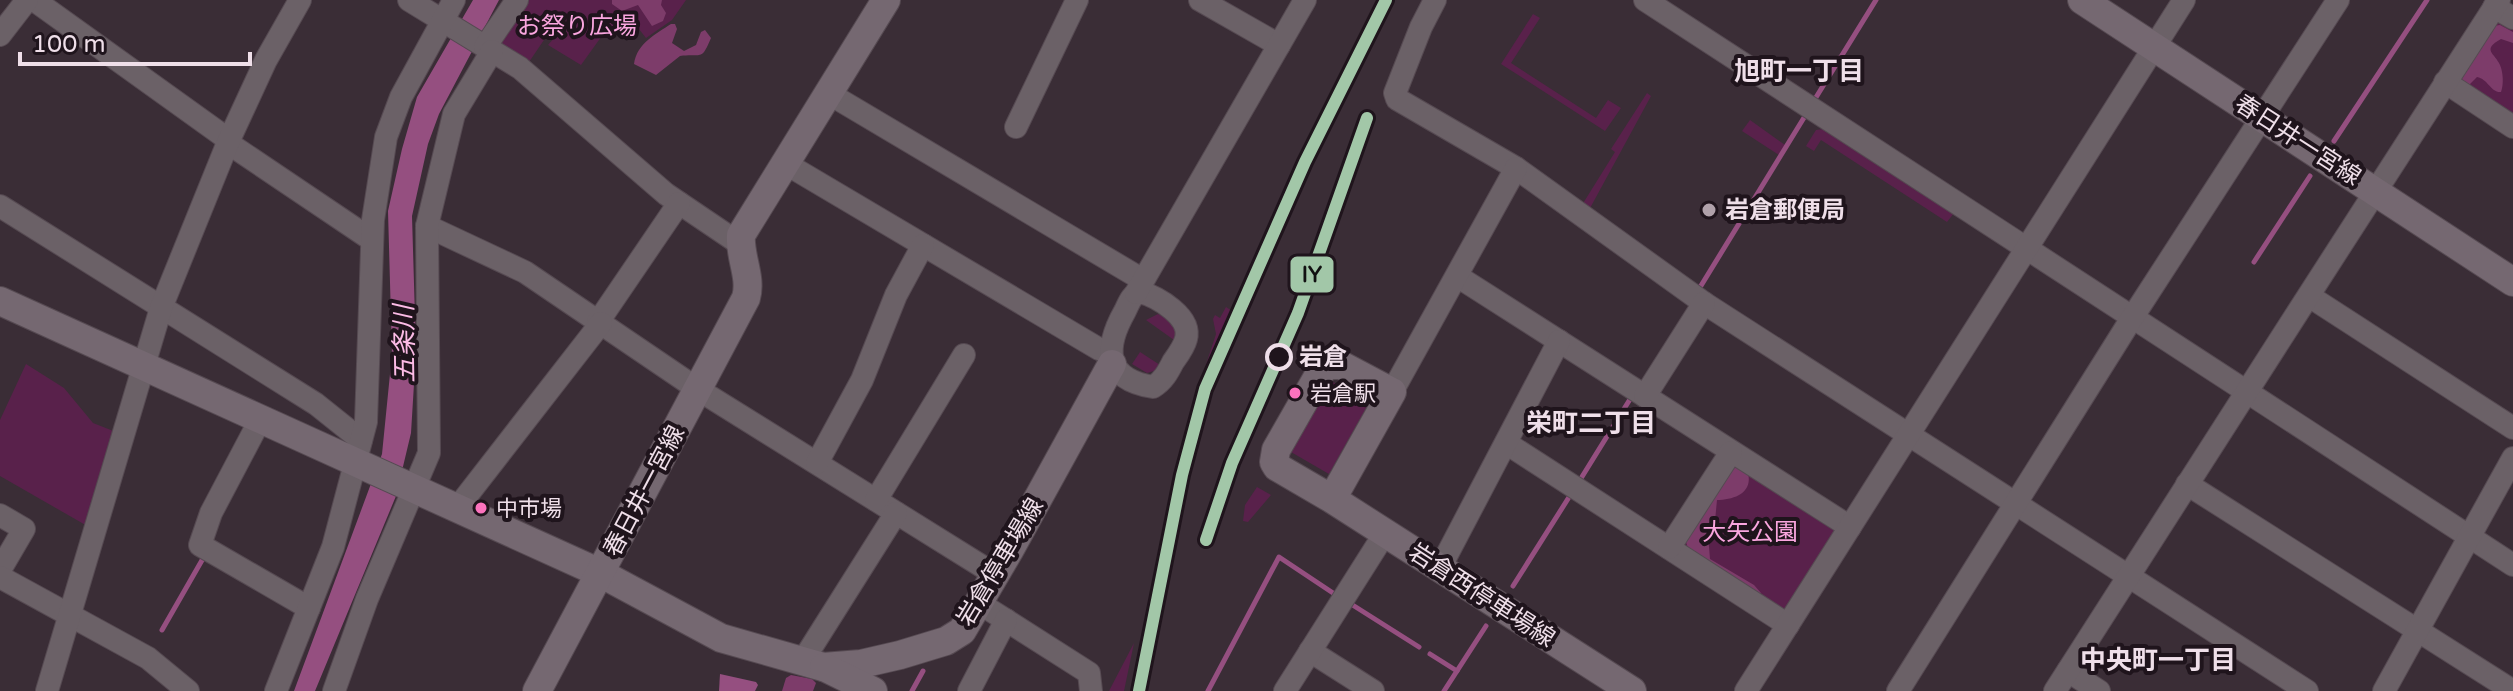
<svg xmlns="http://www.w3.org/2000/svg" width="2513" height="691" font-family="'Varela Round','Noto Sans JP',sans-serif">
<style>
.green{fill:#59214b}
.forest{fill:#7d3c6a}
.water{fill:#954f80}
.lines{fill:none;stroke-linecap:round;stroke-linejoin:round}
.stream{stroke:#954f80;stroke-width:5}
.minor-casing{stroke:#564a52;stroke-width:24}
.major-casing{stroke:#564a52;stroke-width:30}
.minor{stroke:#6b6167;stroke-width:22}
.major{stroke:#756871;stroke-width:28}
.rail-1-casing{stroke:#1f141c;stroke-width:18}
.rail-1{stroke:#a2c7a8;stroke-width:12}
.poi-dot{fill:#b0a1aa;stroke:#1f141c;stroke-width:3}
.stop-dot{fill:#1f141c;stroke:#efdfe9;stroke-width:4}
.bus-dot{fill:#fc73be;stroke:#1f141c;stroke-width:3}
.labels{text-anchor:middle;stroke-width:8;stroke-linejoin:round;paint-order:stroke}
.bus-label{font-size:22px;fill:#efdfe9;stroke:#1f141c;text-anchor:start}
.park-label{font-size:24px;fill:#faa6df;stroke:#1f141c}
.street-label{font-size:24px;fill:#efdfe9;stroke:#1f141c}
.poi-label{font-size:24px;font-weight:bold;fill:#efdfe9;stroke:#1f141c;text-anchor:start}
.stop-label{font-size:24px;font-weight:bold;fill:#efdfe9;stroke:#1f141c;text-anchor:start}
.neighbourhood-label{font-size:26px;font-weight:bold;fill:#efdfe9;stroke:#1f141c}
.water-label{font-size:26px;font-style:italic;fill:#fbbbe5;stroke:#1f141c}
.line-badge{stroke:#1f141c;stroke-width:3}
.pale-badge-label{font-size:22px;text-anchor:middle;font-weight:bold;fill:#111}
</style>
<rect width="100%" height="100%" fill="#3a2d36"/>
<g class="green">
<polygon points="521,0 686,0 672,20 646,38 628,15 604,33 581,65 548,45 554,38 548,34 529,62 495,47"/>
<polygon points="1533,14 1540,18 1511,63 1596,118 1608,100 1621,108 1605,131 1501,64"/>
<polygon points="2500,19 2513,26 2513,121 2461,85 2458,76"/>
<polygon points="1647,93 1651,96 1589,210 1582,205 1615,152 1611,149"/>
<polygon points="1750,120 1785,145 1779,155 1742,131"/>
<polygon points="1823,129 1954,213 1947,222 1821,140 1814,151 1806,146 1816,130"/>
<polygon points="1226,307 1232,311 1197,392 1216,334 1213,319 1215,315 1220,318"/>
<path d="M1158,314C1169,319 1179,327 1174,340L1146,320Z"/>
<polygon points="1140,352 1160,365 1157,370 1147,373 1132,364"/>
<polygon points="26,364 64,388 93,423 116,432 89,527 0,476 0,420"/>
<polygon points="1331,381 1369,403 1329,474 1291,452"/>
<polygon points="1739,465 1835,526 1838,536 1791,610 1782,610 1688,551 1685,541 1730,468"/>
<polygon points="1257,487 1271,495 1248,522 1243,521 1245,505"/>
<polygon points="1134,643 1124,691 1109,691"/>
</g>
<g class="forest">
<polygon points="612,0 662,0 661,5 666,13 663,21 652,26 638,5 622,11 612,4"/>
<path d="M671,24H675L677,29L672,43L684,51L696,45L701,32L705,30L711,38C701,62 702,53 680,56L656,75L634,64C637,43 656,34 671,24Z"/>
<path d="M2500,25L2513,32V43L2501,39C2481,50 2495,53 2500,65C2503,72 2504,84 2501,92C2491,93 2488,79 2477,77L2468,86L2462,83L2461,78L2493,26Z"/>
<path d="M1738,466L1747,470C1755,492 1735,500 1717,500L1715,521L1703,525L1708,534L1710,559L1754,585L1761,593L1760,596L1689,551L1686,542L1730,470Z"/>
<polygon points="791,675 812,679 816,683 813,691 782,691 786,678"/>
</g>
<g class="water">
<polygon points="473,0 499,0 439,114 428,144 412,216 416,351 411,433 396,496 315,691 294,691 382,454 392,354 388,211 402,149 417,97"/>
<polygon points="720,674 756,682 758,685 755,691 719,691"/>
</g>
<g class="lines">
<g class="stream">
<polyline points="1815,99 1876,0"/>
<polyline points="2334,141 2427,0"/>
<polyline points="2254,262 2310,176"/>
<polyline points="1699,289 1805,116"/>
<polyline points="1580,480 1632,396"/>
<polyline points="1513,586 1571,494"/>
<polyline points="1351,604 1419,647"/>
<polyline points="162,630 205,555"/>
<polyline points="1430,654 1457,671"/>
<polyline points="912,691 923,671"/>
<polyline points="1208,691 1279,557 1339,597"/>
<polyline points="1444,691 1486,626"/>
</g>
<defs>
<g id="minor">
<polyline points="34,0 229,140"/>
<polyline points="409,0 520,68 666,194 740,244"/>
<polyline points="1200,0 1279,45"/>
<polyline points="1435,0 1421,27 1395,93 1397,99 1516,168 1704,303 2307,691"/>
<polyline points="1645,0 2513,565"/>
<polyline points="2494,7 2513,18"/>
<polyline points="0,35 27,0"/>
<polyline points="485,47 517,0"/>
<polyline points="2445,82 2513,127"/>
<polyline points="828,93 1143,280"/>
<polyline points="1016,127 1077,0"/>
<polyline points="228,143 372,240"/>
<polyline points="783,162 1099,349 1110,353"/>
<polyline points="0,206 316,404 361,440"/>
<polyline points="427,226 525,272 699,390 996,575"/>
<polyline points="1457,276 1850,527"/>
<path d="M1140,292C1158,297 1192,317 1186,339C1184,347 1178,355 1173,362C1168,372 1163,381 1153,387C1104,379 1104,348 1125,311C1129,303 1131,295 1140,292Z"/>
<polyline points="1136,293 1305,0"/>
<polyline points="2309,296 2513,428"/>
<polyline points="598,322 679,203"/>
<polyline points="1392,392 1516,168"/>
<polyline points="1645,396 1704,303"/>
<polyline points="260,420 211,513 200,545 309,608"/>
<polyline points="1506,443 1788,625"/>
<polyline points="817,463 862,380 896,295 923,245"/>
<polyline points="2187,484 2513,691"/>
<polyline points="876,500 964,355"/>
<polyline points="458,507 601,323"/>
<polyline points="0,515 24,529 0,570"/>
<polyline points="1669,548 1731,452"/>
<polyline points="1440,568 1559,341"/>
<polyline points="0,577 148,658 188,691"/>
<polyline points="979,603 1089,673 1091,691"/>
<polyline points="1310,651 1373,691"/>
<polyline points="802,662 896,513"/>
<polyline points="2068,671 2099,691"/>
<polyline points="47,691 161,308 229,140 266,60 300,0"/>
<polyline points="276,691 333,547 366,422 373,220 386,137 401,97 454,0"/>
<polyline points="334,691 367,599 429,453 427,226 454,114 492,51"/>
<polyline points="969,691 1006,620"/>
<polyline points="1285,691 1385,533"/>
<polyline points="1746,691 2184,0"/>
<polyline points="1898,691 2132,318 2338,0"/>
<path d="M2055,691C2203,460 2350,230 2499,0"/>
<polyline points="2384,691 2513,458"/>
</g>
<g id="major">
<polyline points="2082,0 2513,282"/>
<polyline points="0,301 600,573 721,638 823,667 861,664 900,655 946,641 962,631 1009,551 1112,364"/>
<polyline points="1332,499 1392,392 1341,365 1327,365 1320,373 1276,450 1274,462 1277,467 1332,499 1632,691"/>
<polyline points="824,667 873,691"/>
<path d="M537,691L746,298C752,277 739,256 741,235L886,0"/>
</g>
</defs>
<use href="#minor" class="minor-casing"/>
<use href="#major" class="major-casing"/>
<use href="#minor" class="minor"/>
<use href="#major" class="major"/>
<defs>
<g id="rail-1">
<polyline points="1206,540 1232,463 1298,313 1367,118"/>
<polyline points="1139,691 1182,475 1205,389 1305,162 1386,0"/>
</g>
</defs>
<use href="#rail-1" class="rail-1-casing"/>
<use href="#rail-1" class="rail-1"/>
</g>
<circle class="poi-dot" cx="1709" cy="210" r="8"/>
<circle class="stop-dot" cx="1279" cy="357" r="12"/>
<g class="bus-dot">
<circle cx="1295" cy="393" r="7"/>
<circle cx="481" cy="508" r="7"/>
</g>
<g class="labels">
<g class="bus-label">
<text x="1310" y="401">岩倉駅</text>
<text x="496" y="516">中市場</text>
</g>
<g class="park-label">
<text x="577" y="34">お祭り広場</text>
<text x="1750" y="540">大矢公園</text>
</g>
<g class="street-label">
<text transform="translate(2298 140) rotate(33)" y="8">春日井一宮線</text>
<text transform="translate(644 491) rotate(-62)" y="8">春日井一宮線</text>
<text transform="translate(1000 562) rotate(-59)" y="8">岩倉停車場線</text>
<text transform="translate(1482 595) rotate(33)" y="8">岩倉西停車場線</text>
</g>
<g class="poi-label">
<text x="1725" y="218">岩倉郵便局</text>
</g>
<g class="stop-label">
<text x="1299" y="365">岩倉</text>
</g>
<g class="neighbourhood-label">
<text x="1799" y="80">旭町一丁目</text>
<text x="1591" y="432">栄町二丁目</text>
<text x="2158" y="669">中央町一丁目</text>
</g>
<g class="water-label">
<text transform="translate(404 344) rotate(-91)" y="9">五条川</text>
</g>
</g>
<rect class="line-badge" x="1289" y="255" width="46" height="39" rx="8" fill="#a2c7a8"/>
<g class="pale-badge-label">
<text x="1312" y="282">IY</text>
</g>
<path d="M20 52v12h230v-12" fill="none" stroke="#efdfe9" stroke-width="4"/>
<text x="32" y="52" font-size="24" fill="#efdfe9" stroke="#1f141c" stroke-width="6" paint-order="stroke">100 m</text>
</svg>
